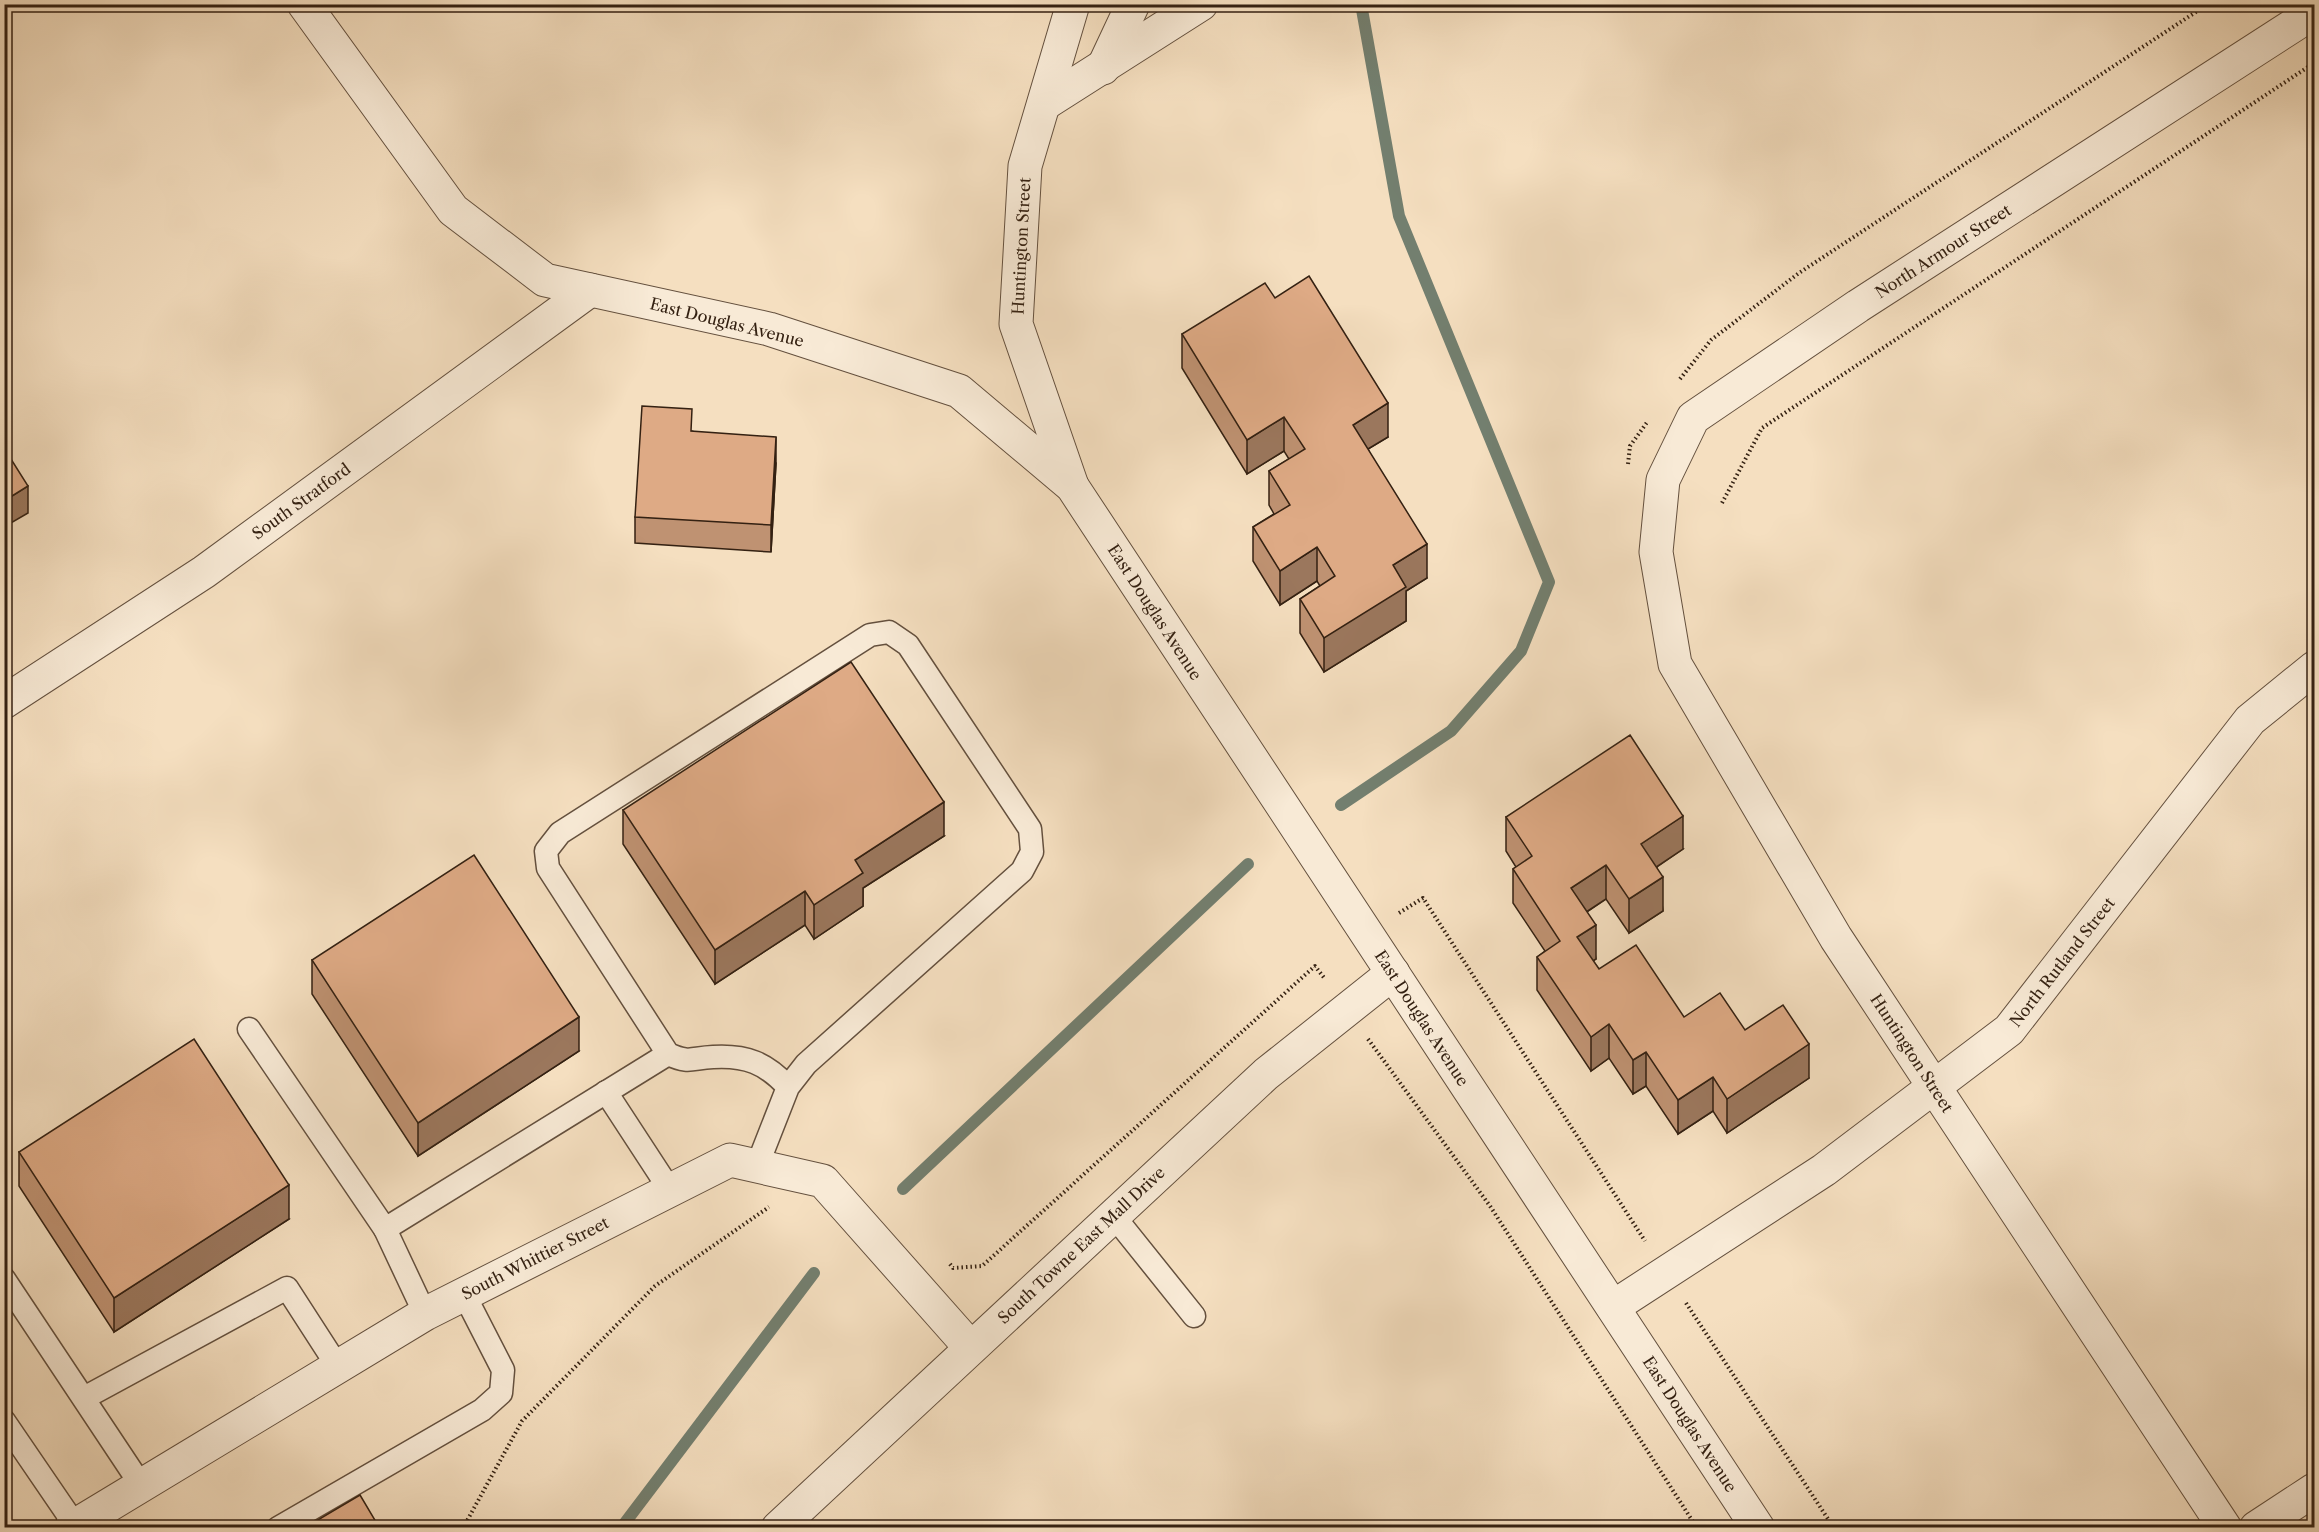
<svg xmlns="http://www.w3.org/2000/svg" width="2319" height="1532" font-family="'Libre Caslon Text',serif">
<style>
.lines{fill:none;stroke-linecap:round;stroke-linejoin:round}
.stream{stroke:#737f6f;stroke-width:12}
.service-casing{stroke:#64503e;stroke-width:25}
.minor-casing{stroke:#64503e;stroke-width:35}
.tertiary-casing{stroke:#64503e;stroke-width:35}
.path{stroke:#342112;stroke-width:4;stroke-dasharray:1.5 3;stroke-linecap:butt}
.service{stroke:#f8ead6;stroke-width:22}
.minor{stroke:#f8ead6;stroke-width:33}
.tertiary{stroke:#f8ead6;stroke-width:33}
.wall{fill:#bf9272;stroke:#342112;stroke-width:1.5}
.shaded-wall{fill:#9b775d;stroke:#342112;stroke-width:1.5}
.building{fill:#deaa85;stroke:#342112;stroke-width:1.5}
.labels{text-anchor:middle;stroke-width:4.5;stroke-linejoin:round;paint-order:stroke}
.street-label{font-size:16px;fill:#342112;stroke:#f8ead6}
</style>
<rect width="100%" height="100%" fill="#f5dfc0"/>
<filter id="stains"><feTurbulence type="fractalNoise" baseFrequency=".00333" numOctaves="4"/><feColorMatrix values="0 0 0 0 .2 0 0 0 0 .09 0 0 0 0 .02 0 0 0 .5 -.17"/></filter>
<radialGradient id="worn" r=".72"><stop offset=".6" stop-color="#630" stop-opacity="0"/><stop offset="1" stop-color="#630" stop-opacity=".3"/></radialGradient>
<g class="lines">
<g class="stream">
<polyline points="1341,805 1451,731 1521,651 1549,582 1399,216 1361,4"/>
<polyline points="903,1189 1248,864"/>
<polyline points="621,1528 814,1273"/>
</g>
<defs>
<g id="service">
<polyline points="249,1029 385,1229 668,1054"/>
<polyline points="606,1092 670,1190"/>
<path d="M757,1166L788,1087L806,1064L1022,871L1032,852L1030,829L908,645L889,632L870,635L560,833L546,851L548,868L668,1054C690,1064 691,1058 713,1057C746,1055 766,1063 788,1087"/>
<polyline points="1113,1215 1194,1316"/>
<polyline points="385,1229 425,1314"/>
<polyline points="4,1279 141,1485"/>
<polyline points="84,1398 287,1288 338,1367"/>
<polyline points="4,1421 75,1525"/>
<polyline points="278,1528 482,1410 501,1393 503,1370 464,1294"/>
</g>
<g id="minor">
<polyline points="1103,68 1133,4"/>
<polyline points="1044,104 1201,4"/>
<polyline points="4,702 204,572 590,290"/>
<polyline points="1613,1307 1824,1170 2009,1030 2250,720 2314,668"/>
<polyline points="71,1528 425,1314 730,1160 823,1181 970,1347"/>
<polyline points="2225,1528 1836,938 1675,664 1656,552 1663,480 1693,418 1858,306 2314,12"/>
<polyline points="2256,1528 2314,1490"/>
</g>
<g id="tertiary">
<polyline points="304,4 453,210 545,280 769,329 959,391 1072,486 1758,1528"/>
<polyline points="1072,486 1016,324 1025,166 1073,4"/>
<polyline points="778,1528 1266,1074 1393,973"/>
</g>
</defs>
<use href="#service" class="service-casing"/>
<use href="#minor" class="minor-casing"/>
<use href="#tertiary" class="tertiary-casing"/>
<g class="path">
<polyline points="1680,379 1711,340 1799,273 2208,4"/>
<polyline points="1628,464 1630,446 1648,421"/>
<polyline points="1722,503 1762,428 2314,63"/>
<polyline points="1399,913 1423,898 1645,1241"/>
<polyline points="1368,1039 1490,1206 1697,1528"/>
<polyline points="950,1264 953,1268 982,1266 1315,966 1325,979"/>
<polyline points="1686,1303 1834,1528"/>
<polyline points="463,1528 522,1421 655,1286 769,1207"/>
</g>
<use href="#service" class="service"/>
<use href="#minor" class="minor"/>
<use href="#tertiary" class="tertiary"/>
</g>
<g class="wall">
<polygon points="1275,298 1388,437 1368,449 1427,578 1406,591 1406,621 1324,672 1300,633 1300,599 1320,586 1317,581 1280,605 1253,561 1253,527 1274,514 1269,505 1269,471 1289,459 1284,451 1247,474 1182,368 1182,334"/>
<polygon points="692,431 776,463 771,552 635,543 635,517"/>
<polygon points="623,810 944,836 863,888 863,906 814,939 805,925 715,984 623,844"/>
<polygon points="1506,817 1683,849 1657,867 1663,911 1629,933 1606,899 1587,912 1596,959 1593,961 1599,969 1684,1017 1745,1030 1809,1078 1727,1133 1713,1111 1678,1134 1646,1086 1633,1094 1609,1058 1591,1071 1537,990 1537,957 1545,951 1513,903 1513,869 1516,867 1506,851"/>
<polygon points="312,960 579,1051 418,1156 312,994"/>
<polygon points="19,1152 289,1219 114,1332 19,1186"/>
</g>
<g class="shaded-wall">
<polygon points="1388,403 1388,437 1353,458 1353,425"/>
<polygon points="1284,417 1284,451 1247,474 1247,440"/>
<polygon points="776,437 776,463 771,552 771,525"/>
<polygon points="28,486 28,513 4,527 4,501"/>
<polygon points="1427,544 1427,578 1406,591 1406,621 1324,672 1324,638 1393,565"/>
<polygon points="1317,547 1317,581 1280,605 1280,571"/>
<polygon points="944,802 944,836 863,888 863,906 814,939 814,905 855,860"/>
<polygon points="1683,816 1683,849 1641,877 1641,844"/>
<polygon points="1606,865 1606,899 1571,922 1571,888"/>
<polygon points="1663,877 1663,911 1629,933 1629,899"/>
<polygon points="805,891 805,925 715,984 715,950"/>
<polygon points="1596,925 1596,959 1577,971 1577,937"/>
<polygon points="579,1017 579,1051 418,1156 418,1123"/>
<polygon points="1609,1024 1609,1058 1591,1071 1591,1037"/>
<polygon points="1809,1044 1809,1078 1727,1133 1727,1099"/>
<polygon points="1646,1052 1646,1086 1633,1094 1633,1060"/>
<polygon points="1713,1077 1713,1111 1678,1134 1678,1100"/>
<polygon points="289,1185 289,1219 114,1332 114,1298"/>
</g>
<g class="building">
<polygon points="1309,276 1388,403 1353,425 1427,544 1393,565 1406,587 1324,638 1300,599 1335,576 1317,547 1280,571 1253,527 1290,505 1269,471 1305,449 1284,417 1247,440 1182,334 1265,283 1275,298"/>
<polygon points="642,406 692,409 691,431 776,437 771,525 635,517"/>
<polygon points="4,448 28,486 4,501"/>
<polygon points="851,662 944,802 855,860 863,873 814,905 805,891 715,950 623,810"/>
<polygon points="1630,735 1683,816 1641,844 1663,877 1629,899 1606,865 1571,888 1596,925 1577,937 1599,969 1636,945 1684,1017 1720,993 1745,1030 1783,1005 1809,1044 1727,1099 1713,1077 1678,1100 1646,1052 1633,1060 1609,1024 1591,1037 1537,957 1560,941 1513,869 1532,856 1506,817"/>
<polygon points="474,855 579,1017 418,1123 312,960"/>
<polygon points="194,1039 289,1185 114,1298 19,1152"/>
<polygon points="360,1495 379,1527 306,1527"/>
</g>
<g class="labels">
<g class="street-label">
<text transform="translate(1021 246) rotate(-87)" y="6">Huntington Street</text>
<text transform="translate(1943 251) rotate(-33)" y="6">North Armour Street</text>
<text transform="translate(727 322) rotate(14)" y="6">East Douglas Avenue</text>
<text transform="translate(301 501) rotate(-36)" y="6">South Stratford</text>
<text transform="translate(1155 612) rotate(57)" y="6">East Douglas Avenue</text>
<text transform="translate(2062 962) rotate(-52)" y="6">North Rutland Street</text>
<text transform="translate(1422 1018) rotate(57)" y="6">East Douglas Avenue</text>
<text transform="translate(1912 1053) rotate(57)" y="6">Huntington Street</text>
<text transform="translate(1081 1245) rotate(-43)" y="6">South Towne East Mall Drive</text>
<text transform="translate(535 1258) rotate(-27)" y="6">South Whittier Street</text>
<text transform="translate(1690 1424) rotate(57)" y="6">East Douglas Avenue</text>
</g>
</g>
<rect width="2319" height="1532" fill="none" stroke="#f5dfc0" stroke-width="24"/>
<rect x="6" y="6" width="2307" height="1520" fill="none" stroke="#342112" stroke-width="3"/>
<rect x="12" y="12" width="2295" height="1508" fill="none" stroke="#342112" stroke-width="1.5"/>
<rect width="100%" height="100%" filter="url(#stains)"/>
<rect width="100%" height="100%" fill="url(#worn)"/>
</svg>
